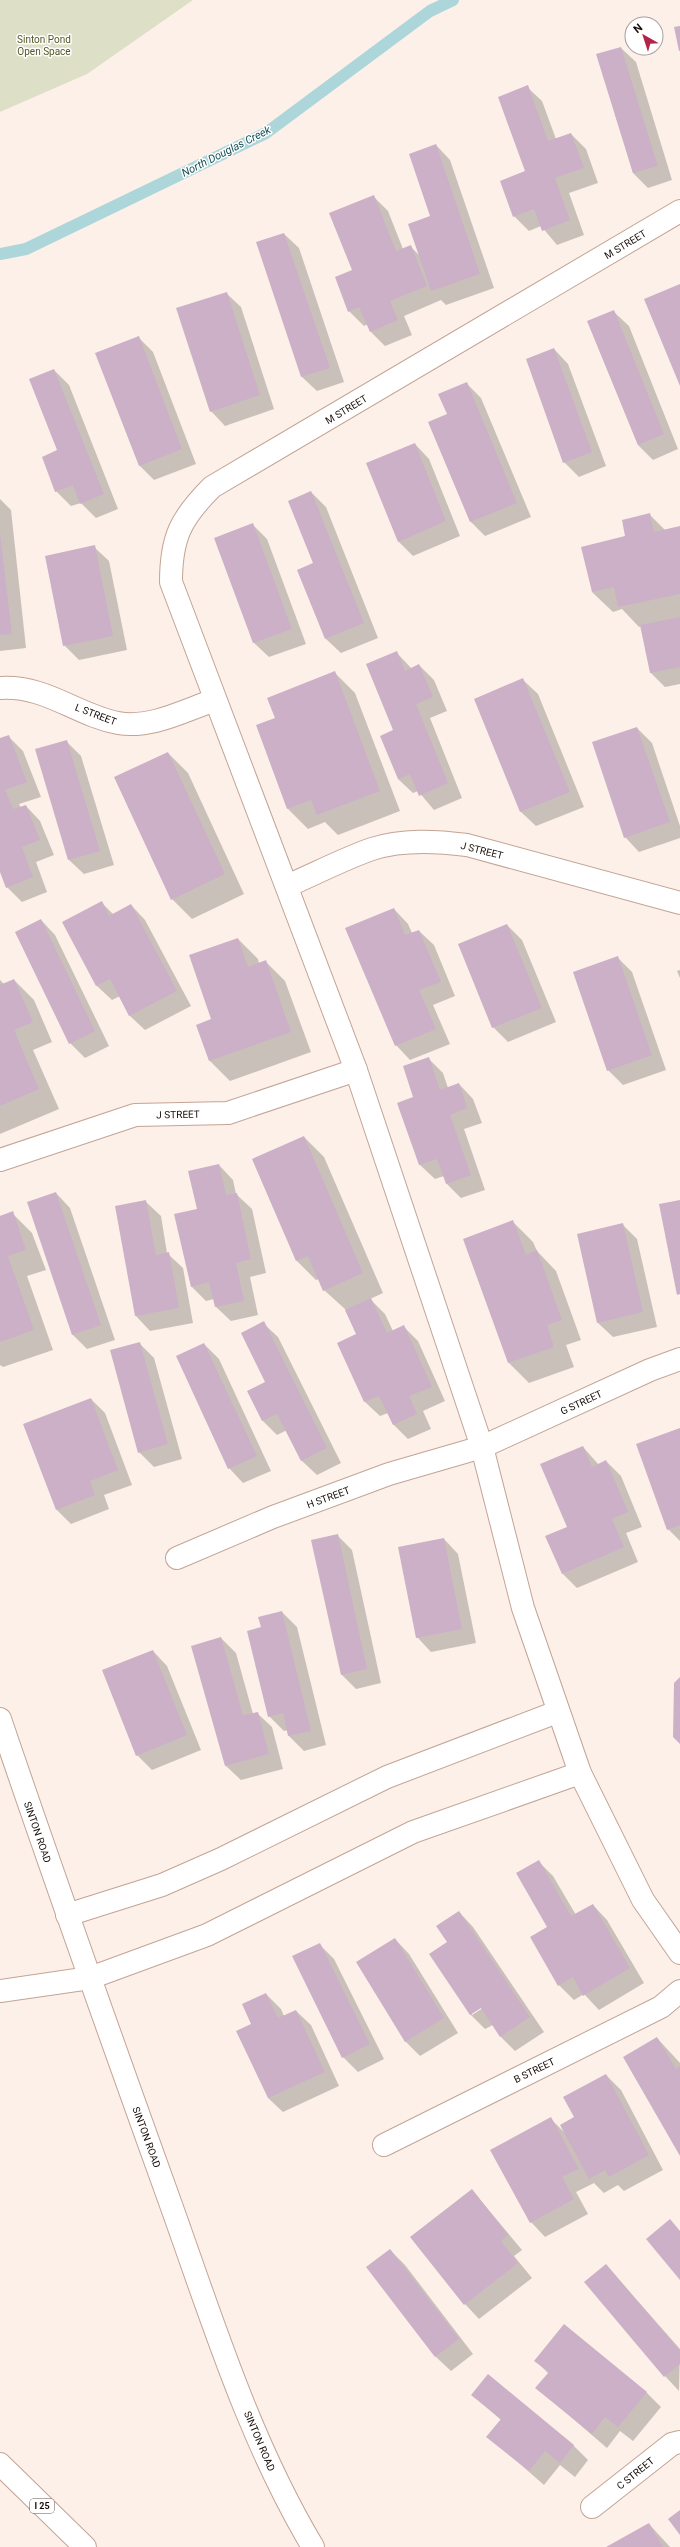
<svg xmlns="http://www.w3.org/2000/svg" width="680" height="2547" font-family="Roboto,sans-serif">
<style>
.green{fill:#dedfc7}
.shadow{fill:#0003;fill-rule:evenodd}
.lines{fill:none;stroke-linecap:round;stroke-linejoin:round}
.stream{stroke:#add6da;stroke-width:12}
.building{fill:#cbb0c7}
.lane-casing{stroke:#c3a495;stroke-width:24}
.street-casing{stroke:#c3a495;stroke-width:24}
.secondary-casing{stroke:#c3a495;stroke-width:24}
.highway-casing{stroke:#c3a495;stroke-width:24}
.lane{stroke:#fff;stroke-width:22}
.street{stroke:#fff;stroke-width:22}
.secondary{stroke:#fff;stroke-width:22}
.highway{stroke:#fff;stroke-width:22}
.labels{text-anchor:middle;stroke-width:3;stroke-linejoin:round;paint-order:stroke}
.shield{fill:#fff;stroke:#5d5652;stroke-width:1}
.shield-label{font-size:9px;font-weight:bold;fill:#180d08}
.park-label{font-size:10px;fill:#555622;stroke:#fff}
.street-label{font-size:10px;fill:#180d08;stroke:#fff}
.water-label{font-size:11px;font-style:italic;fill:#165156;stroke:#fff}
</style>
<rect width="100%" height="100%" fill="#fdf0e9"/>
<polygon class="green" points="0,0 193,0 87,74 0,112"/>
<g class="shadow">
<polygon points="621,48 636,62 672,180 648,188 633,173 597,55"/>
<polygon points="527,87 542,101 556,139 571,134 586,149 598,183 569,193 584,235 557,245 541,226 529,231 514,216 526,172"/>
<polygon points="436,145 450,160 494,288 446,305 441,300 404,316 412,335 385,346 371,332 368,324 364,326 349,311 353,271 374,197 388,211 403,249 410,246 419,255 432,217"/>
<polygon points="284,234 299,248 344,382 317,391 302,377 257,243"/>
<polygon points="226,293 241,307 274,409 225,426 211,411"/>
<polygon points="614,312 629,326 678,449 653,460 638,445 588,322"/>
<polygon points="138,337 153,352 196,464 154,480 139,465"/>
<polygon points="554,349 568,364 606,466 579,477 564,462"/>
<polygon points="54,370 69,385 118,509 96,518 81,503 71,506 56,491 58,451"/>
<polygon points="467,384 481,398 531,517 485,536 471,522 448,415"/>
<polygon points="415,444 429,459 460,536 413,556 398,541"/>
<polygon points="311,492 326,507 378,638 341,653 326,639 298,570 314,563"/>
<polygon points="0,499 11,510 26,648 0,651"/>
<polygon points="649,514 665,530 680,527 680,684 665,687 651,673 642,626 639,627 622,609 613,612 592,592 626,537"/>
<polygon points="252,524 267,539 306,644 269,657 254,643 216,539"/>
<polygon points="94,547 109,561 127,650 79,660 64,645"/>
<polygon points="396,652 412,669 419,665 434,680 447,711 430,718 462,798 434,810 418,791 413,793 398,779 394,731"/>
<polygon points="335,673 355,693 400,811 338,835 325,822 308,829 288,809 258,726 276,719"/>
<polygon points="523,680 538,694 584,807 536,826 521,812 475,699"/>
<polygon points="637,728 652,743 680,826 680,838 639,852 625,837"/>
<polygon points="8,736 23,751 41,797 19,804 21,808 26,806 40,821 54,855 36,862 47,892 22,902 7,887 0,869 0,739"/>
<polygon points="66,741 81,756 114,865 84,874 69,860"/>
<polygon points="168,753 188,773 244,894 192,919 172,899"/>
<polygon points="101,902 113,914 131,905 145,920 191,1006 145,1030 130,1016 120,996 112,1000 97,986 64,922"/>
<polygon points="394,909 408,924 412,933 419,931 434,945 455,996 433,1005 450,1044 410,1060 396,1045"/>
<polygon points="41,920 55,935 109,1046 85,1058 70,1043"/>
<polygon points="507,925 522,940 556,1022 508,1042 493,1027"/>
<polygon points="238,939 258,959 259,963 265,961 285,981 311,1052 230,1081 210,1061 213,1020"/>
<polygon points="617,957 632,972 666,1070 623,1085 608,1070"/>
<polygon points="680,970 680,978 677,971"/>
<polygon points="0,980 4,984 14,980 34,1000 52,1042 33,1050 59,1109 0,1134"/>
<polygon points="428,1058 443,1073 448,1088 459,1084 473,1099 482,1123 464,1129 485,1190 461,1198 447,1184 444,1176 435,1179 420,1165 399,1103 415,1097"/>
<polygon points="304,1137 324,1157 383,1293 370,1299 385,1314 393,1331 403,1326 418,1341 445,1401 423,1411 431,1429 408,1439 393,1424 388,1413 380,1416 365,1402 339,1344 357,1335 345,1309 324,1290 319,1279 316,1280 296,1260"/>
<polygon points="219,1165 233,1180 236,1194 252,1209 266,1273 250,1277 258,1315 231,1321 216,1307 214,1299 206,1301 191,1286 198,1209"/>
<polygon points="56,1193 70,1208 115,1340 87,1349 72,1334"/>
<polygon points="146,1202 161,1216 167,1253 183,1268 193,1323 150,1331 136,1316 116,1207"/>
<polygon points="12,1213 32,1233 46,1270 27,1276 53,1350 3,1367 0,1365 0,1216"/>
<polygon points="513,1222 533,1242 537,1251 556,1271 581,1340 566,1345 574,1367 529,1383 509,1363 464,1239"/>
<polygon points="622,1224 637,1239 657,1327 613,1337 598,1323"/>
<polygon points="263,1323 278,1337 341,1463 317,1475 302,1461 287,1430 277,1435 262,1420 266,1382"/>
<polygon points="139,1343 154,1358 182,1459 154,1467 139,1452"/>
<polygon points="204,1344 219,1359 271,1471 243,1483 229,1468"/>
<polygon points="91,1399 105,1413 132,1485 104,1495 109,1509 71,1524 56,1509"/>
<polygon points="680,1429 680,1541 668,1529"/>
<polygon points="583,1447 599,1465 606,1461 621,1476 642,1527 626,1533 638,1562 577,1588 562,1573"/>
<polygon points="337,1535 352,1550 381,1683 356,1689 341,1674"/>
<polygon points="444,1539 458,1554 476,1643 431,1652 417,1637"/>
<polygon points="282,1612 297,1627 326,1745 304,1751 289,1736 288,1730 284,1731 269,1716 262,1628"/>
<polygon points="221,1638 236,1653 253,1714 257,1713 272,1727 283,1769 241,1780 226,1766"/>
<polygon points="153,1651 167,1666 201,1750 152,1770 137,1755"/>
<polygon points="538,1861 553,1876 576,1915 593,1905 607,1920 644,1983 599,2010 584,1994 574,2000 559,1985"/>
<path d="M459,1912L473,1927L544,2032L515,2051L501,2037L493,2025L485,2029L471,2015L430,1954L448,1942ZM485,2005L486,2006L472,2015V2012Z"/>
<polygon points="395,1939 409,1954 458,2033 420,2056 405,2041"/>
<polygon points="319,1944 334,1959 384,2059 358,2072 343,2057"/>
<polygon points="266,1994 281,2009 284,2016 296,2011 311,2025 339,2086 283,2112 268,2098 252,2025"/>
<polygon points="657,2038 680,2063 680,2154"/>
<polygon points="606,2075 621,2090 663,2170 624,2191 618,2185 604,2193 594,2183 576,2192 588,2214 545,2237 531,2222 551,2119 564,2132"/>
<polygon points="472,2190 522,2250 514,2256 532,2278 479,2319 465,2304"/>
<polygon points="390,2250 405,2265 473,2354 451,2371 436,2357 368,2267"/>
<polygon points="606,2265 680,2349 679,2391 665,2376"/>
<polygon points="536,2361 646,2392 661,2407 633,2441 620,2431 607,2448 537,2388 549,2374"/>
<polygon points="472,2395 573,2445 588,2460 575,2477 560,2465 544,2485 488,2436 501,2420"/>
<polygon points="649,2524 670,2547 608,2547"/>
</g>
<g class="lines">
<polyline class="stream" points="0,254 26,249 266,133 430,11 453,0"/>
</g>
<g class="building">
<polygon points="680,26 680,51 679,51 674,27"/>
<polygon points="621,47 658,166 633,173 596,54"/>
<polygon points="528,85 548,141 571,133 584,168 555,178 570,220 542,231 534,209 513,217 500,181 525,171 498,97"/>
<polygon points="436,144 480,274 431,291 408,224 430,216 409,154"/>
<polygon points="374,195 396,251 411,245 427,286 390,301 398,320 370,332 359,307 348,312 335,277 352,270 329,213"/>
<polygon points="284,233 330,368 301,377 256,242"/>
<polygon points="680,284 680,386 644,299"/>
<polygon points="227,292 260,395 210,412 176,308"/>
<polygon points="614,310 664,434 638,445 587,321"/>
<polygon points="139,336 182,449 139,466 95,353"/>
<polygon points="554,348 592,452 563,463 526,359"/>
<polygon points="54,369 104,494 80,504 73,485 55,492 42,457 57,450 29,379"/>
<polygon points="467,382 517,503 470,522 428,422 447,414 438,394"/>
<polygon points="415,443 446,521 398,542 366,463"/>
<polygon points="311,491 364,623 325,639 297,570 313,563 288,501"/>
<polygon points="650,513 654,532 680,526 680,594 618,607 614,587 592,592 581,547 625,536 622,520"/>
<polygon points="253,523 292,629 253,643 214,538"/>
<polygon points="0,533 12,634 0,635"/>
<polygon points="95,545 113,636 63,646 45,556"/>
<polygon points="680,617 680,667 650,673 640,625"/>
<polygon points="397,651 405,671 419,664 433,697 416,704 448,783 419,796 410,774 398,779 380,736 393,730 366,664"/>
<polygon points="335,671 380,791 317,815 311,800 287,809 256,725 275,718 267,698"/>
<polygon points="523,678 570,792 520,812 474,699"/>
<polygon points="637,727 670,822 624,838 592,742"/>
<polygon points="9,735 27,782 5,790 13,809 26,805 40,840 22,847 33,877 6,888 0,872 0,738"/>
<polygon points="67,740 100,851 68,860 35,749"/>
<polygon points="168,752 225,874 171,900 114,777"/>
<polygon points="102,901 109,916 131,904 177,991 129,1016 110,979 96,986 62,922"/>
<polygon points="394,908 405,935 419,930 441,982 419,990 436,1029 395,1046 345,928"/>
<polygon points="41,919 95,1031 69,1044 15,932"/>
<polygon points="507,924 542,1008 492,1028 458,944"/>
<polygon points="238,938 248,967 266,960 291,1032 209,1061 196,1025 211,1019 189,955"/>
<polygon points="618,956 652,1055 607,1071 573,972"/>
<polygon points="14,979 33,1022 14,1030 39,1089 0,1106 0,985"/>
<polygon points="429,1057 440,1090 459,1083 467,1108 450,1115 471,1175 446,1184 437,1159 419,1165 397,1103 413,1097 403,1066"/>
<polygon points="304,1136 363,1273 323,1291 308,1256 296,1261 252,1159"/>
<polygon points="219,1164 226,1195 237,1193 251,1259 236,1263 244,1301 215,1307 209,1282 191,1287 174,1214 197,1209 188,1171"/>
<polygon points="56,1192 101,1325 72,1335 27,1202"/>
<polygon points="146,1200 156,1255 169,1252 179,1308 135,1316 115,1206"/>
<polygon points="680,1200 680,1294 677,1295 659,1204"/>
<polygon points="13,1211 26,1250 8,1256 34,1330 0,1342 0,1216"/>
<polygon points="513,1220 526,1255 537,1250 562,1320 547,1325 554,1347 508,1363 463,1239"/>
<polygon points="623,1223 643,1312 597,1323 577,1234"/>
<polygon points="371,1298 387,1333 404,1325 432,1387 409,1396 417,1414 393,1425 379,1396 364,1402 337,1343 356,1334 345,1310"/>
<polygon points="264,1321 327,1448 301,1461 277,1414 262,1421 247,1391 265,1382 241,1333"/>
<polygon points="140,1342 168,1444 138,1453 110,1350"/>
<polygon points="204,1343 257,1456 228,1469 176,1356"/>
<polygon points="91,1398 118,1470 90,1481 95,1495 56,1510 23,1424"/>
<polygon points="680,1428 680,1525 667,1530 636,1444"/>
<polygon points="583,1446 592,1467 606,1460 628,1512 612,1519 624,1547 562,1574 545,1536 567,1527 540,1464"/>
<polygon points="338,1534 367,1669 341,1675 311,1540"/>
<polygon points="444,1538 462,1629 416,1638 398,1547"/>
<polygon points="282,1611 311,1731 288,1736 283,1713 268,1717 247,1631 261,1627 258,1617"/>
<polygon points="221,1637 243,1715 258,1712 269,1754 225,1766 191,1646"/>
<polygon points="153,1650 187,1735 136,1756 102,1670"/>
<polygon points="680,1677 680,1744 673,1737 674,1683"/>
<polygon points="539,1860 571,1916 593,1904 630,1968 583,1996 573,1977 558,1986 530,1937 547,1927 516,1873"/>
<polygon points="459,1911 530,2017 500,2037 481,2008 470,2015 429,1954 447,1942 436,1926"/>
<polygon points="395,1938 444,2018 405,2042 356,1962"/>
<polygon points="320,1943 370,2044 342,2058 292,1956"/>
<polygon points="266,1993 278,2018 296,2010 325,2072 268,2098 236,2031 251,2024 242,2004"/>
<polygon points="657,2037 676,2069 680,2066 680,2156 623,2057"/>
<polygon points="606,2074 649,2155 609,2177 605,2170 589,2179 560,2125 574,2117 563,2097"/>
<polygon points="551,2117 579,2169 562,2177 574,2199 530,2223 490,2150"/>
<polygon points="472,2189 508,2235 501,2241 518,2263 464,2305 410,2237"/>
<polygon points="670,2219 680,2231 680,2280 646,2239"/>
<polygon points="390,2249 459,2339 435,2357 366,2267"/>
<polygon points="606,2264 680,2351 680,2364 664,2377 584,2282"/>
<polygon points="564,2324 647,2392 618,2427 605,2417 592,2434 535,2388 549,2372 534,2361"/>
<polygon points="488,2374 574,2445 560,2463 545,2451 529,2471 486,2437 501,2419 471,2395"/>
<polygon points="680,2510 680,2535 668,2519"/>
<polygon points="649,2523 663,2547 606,2547"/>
</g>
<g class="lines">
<defs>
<polyline id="lane" points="0,1991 90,1978"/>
<g id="street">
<path d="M680,211L212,487C181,518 171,537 171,582L356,1070L482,1447L523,1608L580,1773L643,1900L680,1953"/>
<path d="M0,688C46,685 76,715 118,723C151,729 185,710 215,700"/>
<path d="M287,886C315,874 343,859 372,849C402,839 436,841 467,845L680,903"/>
<polyline points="0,1160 135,1115 228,1113 356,1070"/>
<polyline points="177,1558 273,1517 389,1474 482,1447 650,1370 680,1359"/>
<polyline points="67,1915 162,1885 221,1859 387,1777 557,1712"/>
<polyline points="90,1978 207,1935 413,1832 580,1773"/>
<polyline points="384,2145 661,2007 680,1991"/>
<polyline points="592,2507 672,2444 680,2442"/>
</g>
<path id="secondary" d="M0,1719C55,1881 112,2041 170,2202C212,2319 249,2440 313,2547"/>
<polyline id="highway" points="0,2464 85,2547"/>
</defs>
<use href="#lane" class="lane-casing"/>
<use href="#street" class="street-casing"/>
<use href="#secondary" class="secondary-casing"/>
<use href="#highway" class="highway-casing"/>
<use href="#lane" class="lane"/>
<use href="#street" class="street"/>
<use href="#secondary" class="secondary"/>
<use href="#highway" class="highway"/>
</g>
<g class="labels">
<rect class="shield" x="30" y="2499" width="24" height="14" rx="3"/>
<g class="shield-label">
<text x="42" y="2509">I 25</text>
</g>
<g class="park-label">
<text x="44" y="43">Sinton Pond<tspan x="44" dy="12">Open Space</tspan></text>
</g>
<g class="street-label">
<text transform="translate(625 244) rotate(-31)" y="4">M STREET</text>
<text transform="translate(346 409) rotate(-31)" y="4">M STREET</text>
<text transform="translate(96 714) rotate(21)" y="4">L STREET</text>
<text transform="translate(482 850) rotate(14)" y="4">J STREET</text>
<text transform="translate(178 1114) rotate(-1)" y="4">J STREET</text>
<text transform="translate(581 1402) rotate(-25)" y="4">G STREET</text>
<text transform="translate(328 1497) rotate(-20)" y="4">H STREET</text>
<text transform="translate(38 1832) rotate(71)" y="4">SINTON ROAD</text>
<text transform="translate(534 2070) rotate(-26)" y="4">B STREET</text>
<text transform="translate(147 2137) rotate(70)" y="4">SINTON ROAD</text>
<text transform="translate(260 2441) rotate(67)" y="4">SINTON ROAD</text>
<text transform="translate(635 2473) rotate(-39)" y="4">C STREET</text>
</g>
<g class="water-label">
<text transform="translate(226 151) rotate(-27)" y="4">North Douglas Creek</text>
</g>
</g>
<g transform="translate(644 36) rotate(321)"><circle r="19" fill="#ffffff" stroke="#a39e9c"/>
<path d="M0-3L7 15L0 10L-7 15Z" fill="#b52349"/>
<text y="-6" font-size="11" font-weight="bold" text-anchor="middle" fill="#180d08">N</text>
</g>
</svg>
